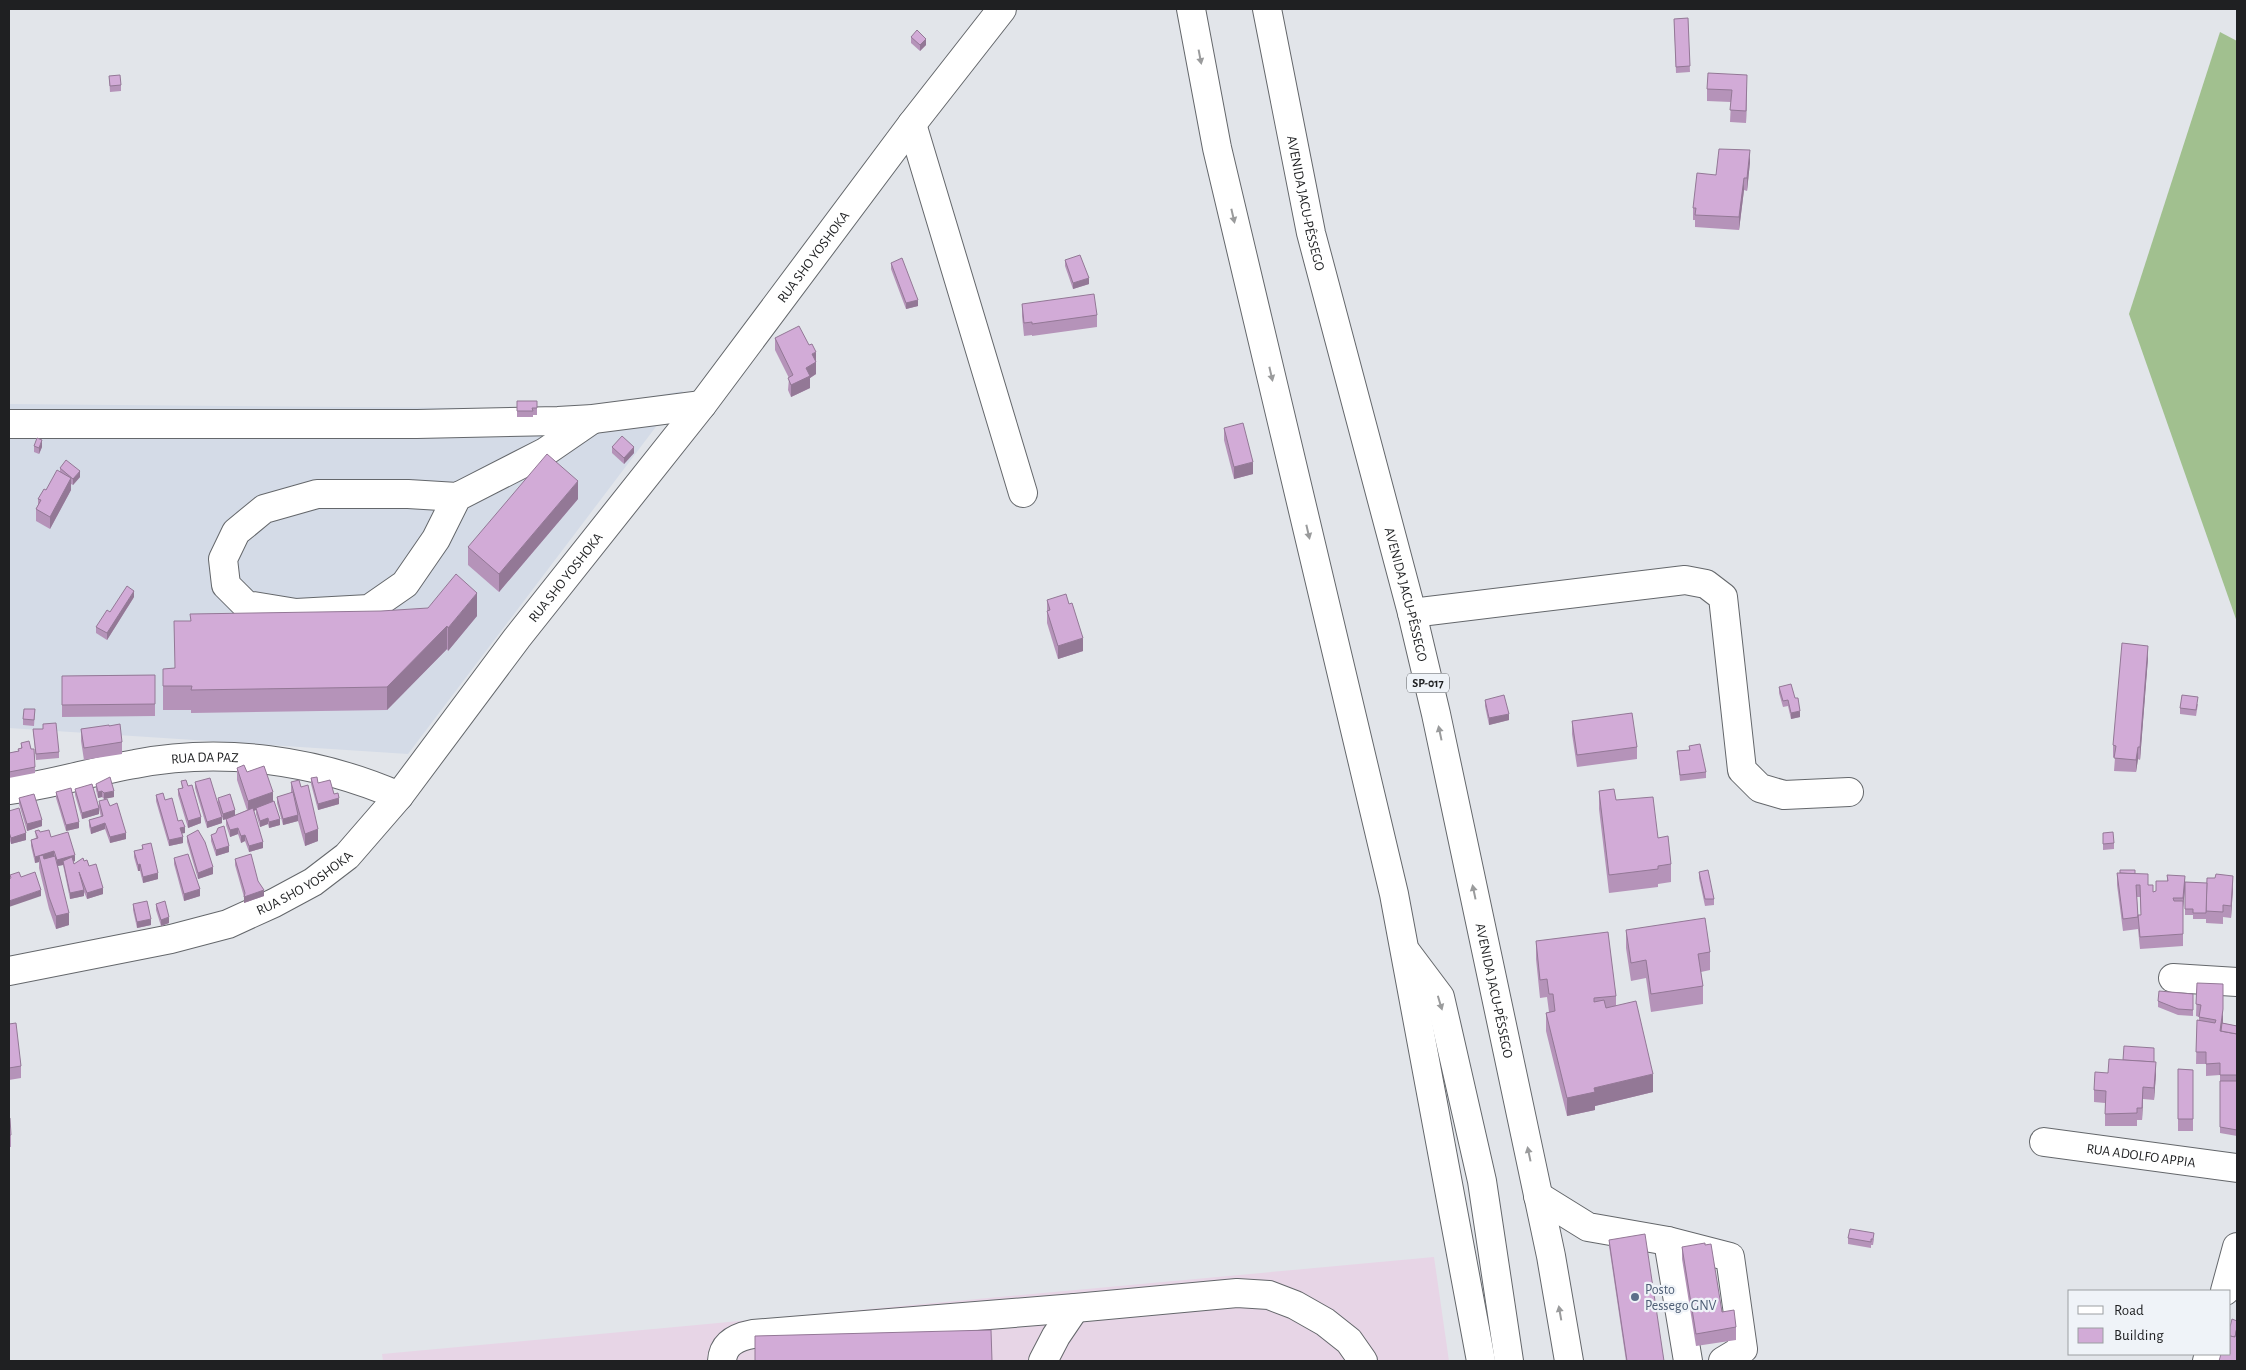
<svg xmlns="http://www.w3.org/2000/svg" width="2246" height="1370" font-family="'Alegreya Sans',sans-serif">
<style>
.built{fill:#d4dbe7}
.education{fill:#e7d5e6}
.forest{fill:#a1c08f}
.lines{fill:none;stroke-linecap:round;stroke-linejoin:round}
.minor-casing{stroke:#64676b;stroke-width:30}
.highway-casing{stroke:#64676b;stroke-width:30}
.minor{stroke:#fff;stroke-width:28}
.highway{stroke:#fff;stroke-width:28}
.wall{fill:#b593b9;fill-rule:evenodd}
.shaded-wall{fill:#937896}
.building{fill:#d2abd7;stroke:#937896}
.oneway{fill:#9a9b9c}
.service-dot{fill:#5c6f8a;stroke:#eff3f8;stroke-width:2}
.labels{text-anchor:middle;stroke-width:4.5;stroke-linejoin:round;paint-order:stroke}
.shield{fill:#eff3f8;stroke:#5d5f62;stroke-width:1}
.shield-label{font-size:12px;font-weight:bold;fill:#1f2022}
.street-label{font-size:14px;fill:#1f2022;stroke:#eff3f8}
.service-label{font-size:14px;fill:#4e5e75;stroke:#eff3f8;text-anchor:start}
</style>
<rect width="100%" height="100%" fill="#e2e5ea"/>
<polygon class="built" points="683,391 408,754 9,728 9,404 582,409"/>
<polygon class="education" points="1434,1257 1449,1361 383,1361 382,1354"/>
<polygon class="forest" points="2220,32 2237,41 2237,622 2129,314"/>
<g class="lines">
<defs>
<g id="minor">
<polyline points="912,124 1023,493"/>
<polyline points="9,424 417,424 558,421 593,419 702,405"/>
<polyline points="457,497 436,539 405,584 369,609 296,613 246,605 226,585 223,559 236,532 264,509 317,494 408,494 457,497 545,452 593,419"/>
<polyline points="1412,613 1685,580 1706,584 1723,597 1742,770 1760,788 1784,795 1849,792"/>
<path id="s1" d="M9,790C51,785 93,771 135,764C223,747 316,760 399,796"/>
<path id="s2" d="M9,971L171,939L228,924L274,903L313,882L347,856L399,796L517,638L702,405L912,124L1002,9"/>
<polyline points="2173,978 2237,982"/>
<path id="s3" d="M2044,1142L2237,1168"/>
<polyline points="1538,1196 1588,1227 1668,1241 1730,1257 1743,1349 1723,1361"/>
<polyline points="1668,1241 1688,1361"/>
<polyline points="2225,1291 2237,1247"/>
<path d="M722,1361C723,1343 737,1337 753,1334L1075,1308L1237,1293L1269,1295L1295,1305L1325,1322L1349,1341L1363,1361"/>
<polyline points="1043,1361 1056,1336 1075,1308"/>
<polyline points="2207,1361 2209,1354"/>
</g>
<g id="highway">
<polyline points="1191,9 1217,148 1394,894 1481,1361"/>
<path id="s4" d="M1267,9L1311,233L1412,613L1436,714L1551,1256L1569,1361"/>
<polyline points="1407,953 1440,997 1482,1181 1509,1361"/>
</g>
</defs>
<use href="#minor" class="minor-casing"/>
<use href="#highway" class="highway-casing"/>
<use href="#minor" class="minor"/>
<use href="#highway" class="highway"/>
</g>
<g class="wall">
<polygon points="1688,18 1690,72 1676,73 1674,19"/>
<polygon points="911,37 926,45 920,51 911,43"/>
<polygon points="109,76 121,85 121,91 110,92"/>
<polygon points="1747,87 1746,123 1730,122 1731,102 1707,101 1707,89"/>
<polygon points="1750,162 1747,191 1744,190 1739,230 1695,227 1695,220 1693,220 1693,208 1716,175"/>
<polygon points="1065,260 1089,284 1073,289 1065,266"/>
<polygon points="891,263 918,306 906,309 891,269"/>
<polygon points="1022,304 1097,315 1097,327 1032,336 1032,335 1024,336 1022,316"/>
<polygon points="775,338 809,345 816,374 810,378 810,388 791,397 788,390 789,378 775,350"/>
<polygon points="517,401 537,401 537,415 533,415 533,417 517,417"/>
<polygon points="1224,428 1253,474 1234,479 1224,440"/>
<polygon points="34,446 42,447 39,454 34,452"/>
<polygon points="612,447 634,453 624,464 612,453"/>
<polygon points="60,468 80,477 73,485 71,484 71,490 50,529 36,521 36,509 38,505 38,499 46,490 60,471"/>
<polygon points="578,499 499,592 468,565 468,547"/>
<polygon points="134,597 107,640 96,633 96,627 110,612"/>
<polygon points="1047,600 1083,651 1058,659 1047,623"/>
<polygon points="477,616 448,651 447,649 387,710 191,713 191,710 163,710 163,669 174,668"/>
<polygon points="2148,658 2140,760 2138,759 2136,772 2114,771 2115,758 2113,757 2113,745"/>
<polygon points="155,675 155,716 62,717 62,676"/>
<polygon points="1779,687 1795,698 1800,717 1791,719 1788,706 1783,707 1779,693"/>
<polygon points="1485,700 1509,720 1489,725 1485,706"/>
<polygon points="2198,704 2196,716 2180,714 2180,708"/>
<polygon points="35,709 34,726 23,725 23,719"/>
<polygon points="1572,721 1637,747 1637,759 1577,767 1572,734"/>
<polygon points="109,726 122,742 122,754 84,760 81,741 81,729"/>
<polygon points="33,729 59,752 59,758 36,760"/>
<polygon points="21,743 31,749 35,767 35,773 9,778 9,753 18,751 18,749 21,748"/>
<polygon points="1689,746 1706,772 1706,778 1680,781 1677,751 1689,750"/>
<polygon points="237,768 247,772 273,801 280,825 269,828 268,824 260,827 256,814 256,810 254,811 263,848 249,852 245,841 241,843 238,834 230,837 226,825 226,819 223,820 218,804 218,798 235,815 247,810 237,780"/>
<polygon points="311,778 334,794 339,804 318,810 311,784"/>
<polygon points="181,781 201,823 188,828 178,795 178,789 182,788"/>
<polygon points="195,782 222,823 207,828 195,788"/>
<polygon points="291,782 318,841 305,846 298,821 283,825 277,803 277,797 291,793"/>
<polygon points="96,784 114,797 104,799 102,797 98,798 96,790"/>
<polygon points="75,789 99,806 99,801 110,806 126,839 110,843 105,829 91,834 89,826 89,820 101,817 99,809 99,814 82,819 75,795"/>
<polygon points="1599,791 1616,800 1658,838 1671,864 1671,882 1658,884 1658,887 1609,893 1599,809"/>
<polygon points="56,792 79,828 66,831 56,798"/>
<polygon points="156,795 165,800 178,821 185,833 182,833 183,843 169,846 156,801"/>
<polygon points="19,798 42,826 27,831 19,804"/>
<polygon points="9,811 26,840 11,844 9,838"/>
<polygon points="35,831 51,837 75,861 73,862 74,864 84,861 89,866 103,894 87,899 84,892 84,896 70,899 63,865 58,866 69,925 56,929 49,909 39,868 39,862 35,863 31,846 31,840 36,838"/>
<polygon points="2103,833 2114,843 2114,849 2103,850"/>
<polygon points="211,835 229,852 216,856 211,841"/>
<polygon points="187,836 213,874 198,879 187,842"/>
<polygon points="142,845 158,879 143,883 140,871 138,871 134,857 134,851 142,850"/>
<polygon points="174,858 200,896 184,901 174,864"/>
<polygon points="235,859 258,881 264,896 244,903 244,897 235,865"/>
<polygon points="1699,872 1714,899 1714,905 1705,906 1699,878"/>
<path d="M2117,873L2135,874L2148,885L2153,892H2156L2167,881V875L2185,882L2233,888L2231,918L2223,917V924L2206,923V919H2193V915H2185V889L2183,908V946L2140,949L2138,929L2123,931L2117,885ZM2137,897H2140L2141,915L2138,916Z"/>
<polygon points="133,904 151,925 137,928 133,910"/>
<polygon points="156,904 169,923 161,926 156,910"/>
<polygon points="1626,930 1710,952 1710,970 1701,972 1703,986 1703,1004 1651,1012 1646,978 1631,981 1626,948"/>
<polygon points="1536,941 1616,996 1616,1006 1653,1092 1595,1106 1595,1110 1567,1116 1546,1031 1546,1013 1549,1012 1547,997 1540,998 1536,959"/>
<polygon points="2197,983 2223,1023 2237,1026 2237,1136 2220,1133 2220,1075 2206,1076 2206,1064 2196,1064 2197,1020 2199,1020 2199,1017 2196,1016"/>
<polygon points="2193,994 2193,1016 2178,1015 2158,1007 2158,1001"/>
<polygon points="9,1024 21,1066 21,1078 9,1080"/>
<polygon points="2123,1060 2154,1062 2156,1074 2154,1100 2143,1099 2142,1120 2137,1120 2137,1126 2105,1126 2105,1103 2094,1102 2094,1090 2108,1073"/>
<polygon points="2178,1069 2193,1070 2193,1131 2178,1131"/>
<polygon points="9,1119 11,1135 11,1147 9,1147"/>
<polygon points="1848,1238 1874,1239 1873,1245 1871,1245 1871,1248 1848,1244"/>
<polygon points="1609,1240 1664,1361 1626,1361 1609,1246"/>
<polygon points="1682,1247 1722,1312 1736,1327 1736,1340 1696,1346 1682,1259"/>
</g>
<g class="shaded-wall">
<polygon points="926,39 926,45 920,51 920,45"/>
<polygon points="1747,75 1747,87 1746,123 1746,111"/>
<polygon points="1750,150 1750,162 1747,191 1747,178"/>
<polygon points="1744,178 1744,190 1739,230 1739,217"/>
<polygon points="1089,278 1089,284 1073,289 1073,283"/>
<polygon points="918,300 918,306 906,309 906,303"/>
<polygon points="816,352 816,374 810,378 810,388 791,397 791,385 806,368 812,354"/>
<polygon points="42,440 42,447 39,454 39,448"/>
<polygon points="634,447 634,453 624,464 624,458"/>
<polygon points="1253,462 1253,474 1234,479 1234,467"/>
<polygon points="80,471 80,477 73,485 73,479"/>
<polygon points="71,478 71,490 50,529 50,517"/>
<polygon points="578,481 578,499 499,592 499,574"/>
<polygon points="134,591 134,597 107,640 107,633"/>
<polygon points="477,593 477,616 448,651 448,628"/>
<polygon points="447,626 447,649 387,710 387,687"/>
<polygon points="1083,638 1083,651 1058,659 1058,646"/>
<polygon points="2148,646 2148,658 2140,760 2140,747"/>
<polygon points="1800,711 1800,717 1791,719 1791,713"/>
<polygon points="1509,714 1509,720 1489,725 1489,718"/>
<polygon points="2138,747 2138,759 2136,772 2136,760"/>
<polygon points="102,791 102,797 98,798 98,792"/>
<polygon points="114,791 114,797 104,799 104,793"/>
<polygon points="273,792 273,804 256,808 256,810 248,813 248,801"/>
<polygon points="339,798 339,804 318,810 318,804"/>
<polygon points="99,808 99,814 82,819 82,813"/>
<polygon points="235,810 235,816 223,820 223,814"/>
<polygon points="298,815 298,821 283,825 283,819"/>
<polygon points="201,817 201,823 188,828 188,821"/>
<polygon points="222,817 222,823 207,828 207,822"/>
<polygon points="268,818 268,824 260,827 260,821"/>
<polygon points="280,819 280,825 269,828 269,822"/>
<polygon points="42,820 42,826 27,831 27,824"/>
<polygon points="79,822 79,828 66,831 66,825"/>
<polygon points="105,823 105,829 91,834 91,828"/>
<polygon points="185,827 185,833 180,834 180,828"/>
<polygon points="238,828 238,834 230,837 230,830"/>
<polygon points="318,829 318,841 305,846 305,834"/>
<polygon points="26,833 26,840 11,844 11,838"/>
<polygon points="126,833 126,839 110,843 110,837"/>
<polygon points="245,835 245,841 241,843 241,836"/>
<polygon points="183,837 183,843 169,846 169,840"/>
<polygon points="263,842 263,848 249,852 249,846"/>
<polygon points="229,846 229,852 216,856 216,850"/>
<polygon points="54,851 54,857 40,861 39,856 39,862 35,863 35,857"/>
<polygon points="75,855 75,861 63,865 63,861 63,865 57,866 57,860"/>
<polygon points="140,864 140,871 138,871 138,865"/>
<polygon points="213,867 213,874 198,879 198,873"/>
<polygon points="158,873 158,879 143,883 143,877"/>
<polygon points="2185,876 2185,888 2183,908 2183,946 2183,898"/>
<polygon points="2233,876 2233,888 2231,918 2231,906"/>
<polygon points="103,888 103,894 87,899 87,893"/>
<polygon points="200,889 200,896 184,901 184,894"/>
<polygon points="41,890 41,896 9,907 9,901"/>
<polygon points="84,890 84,896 70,899 70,893"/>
<polygon points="264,890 264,896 244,903 244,897"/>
<polygon points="69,913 69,925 56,929 56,916"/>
<polygon points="169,917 169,923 161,926 161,920"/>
<polygon points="151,919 151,925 137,928 137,922"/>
<polygon points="2223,1009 2223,1021 2221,1037 2220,1031"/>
<polygon points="2156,1062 2156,1074 2154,1100 2154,1088"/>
<polygon points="1653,1074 1653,1092 1595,1106 1595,1110 1567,1116 1567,1098 1594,1088"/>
<polygon points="2143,1087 2143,1099 2142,1120 2142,1108"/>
</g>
<g class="building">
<polygon points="1688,18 1690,66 1676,67 1674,19"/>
<polygon points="917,30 926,39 920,45 911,37"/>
<polygon points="1708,73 1747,75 1746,111 1730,110 1732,90 1707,89"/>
<polygon points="120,75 121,85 110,86 109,76"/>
<polygon points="1719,149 1750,150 1747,178 1744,178 1739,217 1695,215 1696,208 1693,208 1697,173 1716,175"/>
<polygon points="1080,255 1089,278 1073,283 1065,260"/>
<polygon points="902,258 918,300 906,303 891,263"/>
<polygon points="1094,294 1097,315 1032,324 1032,322 1024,323 1022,304"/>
<polygon points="799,326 809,345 812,344 816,352 812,354 816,362 806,368 810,376 791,385 788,378 793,375 775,338"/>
<polygon points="517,401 537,401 537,408 532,408 533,411 517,411"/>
<polygon points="1243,423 1253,462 1234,467 1224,428"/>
<polygon points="622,436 634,447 624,458 612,447"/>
<polygon points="37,438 42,440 39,448 34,446"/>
<polygon points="547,454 578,481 499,574 468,547"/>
<polygon points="66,460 80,471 73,479 60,468"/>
<polygon points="57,470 71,478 50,517 36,509 41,500 38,499 44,489 46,490"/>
<polygon points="456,574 477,593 448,628 447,626 387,687 191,690 192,686 163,686 163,669 175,668 174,621 191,621 190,614 381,611 428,608"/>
<polygon points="127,586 134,591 107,633 96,627 107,610 110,612"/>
<polygon points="1066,594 1069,604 1072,603 1083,638 1058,646 1047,611 1050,610 1047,600"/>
<polygon points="2122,643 2148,646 2140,747 2138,747 2136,760 2114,758 2116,746 2113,745"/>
<polygon points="155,675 155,704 62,705 62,676"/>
<polygon points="1791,684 1795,698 1798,698 1800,711 1791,713 1788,700 1783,701 1779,687"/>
<polygon points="1504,695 1509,714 1489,718 1485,700"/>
<polygon points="2182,695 2198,697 2196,710 2180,708"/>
<polygon points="24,709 35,709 34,720 23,719"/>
<polygon points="1632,713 1637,747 1577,755 1572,721"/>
<polygon points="56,723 59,752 36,754 33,729 43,729 43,724"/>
<polygon points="120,724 122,742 84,748 81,729 109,725 109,726"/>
<polygon points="29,741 31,749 34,749 35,767 9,772 9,753 19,751 18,749 22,748 21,743"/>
<polygon points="1700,744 1706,772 1680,775 1677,751 1690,750 1689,746"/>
<polygon points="244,765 247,772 264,766 273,792 248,801 237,768"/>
<polygon points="110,777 114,791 104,793 102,791 98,792 96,784"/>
<polygon points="317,777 318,783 330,780 334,794 338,793 339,798 318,804 311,778"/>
<polygon points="210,778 222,817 207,822 195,782"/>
<polygon points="186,780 188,786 192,785 201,817 188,821 178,789 183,788 181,781"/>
<polygon points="299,780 301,787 308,785 318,829 305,834 291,782"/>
<polygon points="92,784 99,808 82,813 75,789"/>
<polygon points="71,788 79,822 66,825 56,792"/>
<polygon points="1614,789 1616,800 1653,797 1658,838 1668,836 1671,864 1658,866 1658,869 1609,875 1599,791"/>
<polygon points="293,792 298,815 283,819 277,797"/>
<polygon points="163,793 165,800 172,798 178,821 182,820 185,827 180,828 183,837 169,840 156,795"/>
<polygon points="34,794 42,820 27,824 19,798"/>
<polygon points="230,794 235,810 223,814 218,798"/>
<polygon points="107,799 110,806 117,803 126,833 110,837 105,823 91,828 89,820 103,816 99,801"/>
<polygon points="274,801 280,819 269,822 268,818 260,821 256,808"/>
<polygon points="19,808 26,833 11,838 9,832 9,811"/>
<polygon points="253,808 263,842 249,846 245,835 241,836 238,828 230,830 226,819"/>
<polygon points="224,826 229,846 216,850 211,835 216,833 218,828"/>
<polygon points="39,830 40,832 49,830 51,837 68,832 75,855 57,860 54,851 35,857 31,840 38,838 35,831"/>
<polygon points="198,830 205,842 213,867 198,873 187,836"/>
<polygon points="2113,832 2114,843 2103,844 2103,833"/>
<polygon points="151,843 158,873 143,877 140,864 138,865 134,851 143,849 142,845"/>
<polygon points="188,854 200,889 184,894 174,858"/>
<polygon points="251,854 258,881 264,890 244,897 245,893 235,859"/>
<polygon points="43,855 44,859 55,856 69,913 56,916 49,897 39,856"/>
<polygon points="72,857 74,864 83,858 84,861 87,860 89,866 96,864 103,888 87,893 79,872 84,890 70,893 63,861"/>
<polygon points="1708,870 1714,899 1705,899 1699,872"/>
<polygon points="2120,870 2135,870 2135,874 2120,873"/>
<polygon points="19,872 21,877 35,872 41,890 9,901 9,879 11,878 10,875"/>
<polygon points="2117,873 2148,874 2148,885 2153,885 2153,892 2156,891 2156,881 2168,881 2167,875 2185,876 2183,898 2173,898 2174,901 2183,901 2183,934 2140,937 2138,915 2141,915 2140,885 2136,885 2138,917 2123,919"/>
<polygon points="2216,874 2233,876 2231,906 2223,905 2223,912 2206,911 2207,878 2215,878"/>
<polygon points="2185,882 2207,883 2206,913 2193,913 2193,909 2185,909"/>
<polygon points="147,901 151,919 137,922 133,904"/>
<polygon points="165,901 169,917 161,920 156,904"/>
<polygon points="1705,918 1710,952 1698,954 1703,986 1651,994 1646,960 1631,963 1626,930"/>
<polygon points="1608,932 1616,996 1594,998 1594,1002 1604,1000 1606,1008 1636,1001 1653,1074 1594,1088 1595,1092 1567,1098 1546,1013 1555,1011 1553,994 1549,994 1547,979 1540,980 1536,941"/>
<polygon points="2197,983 2223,984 2223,1009 2220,1031 2237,1034 2237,1075 2220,1075 2220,1063 2206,1064 2206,1052 2196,1052 2197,1020 2215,1023 2216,1020 2199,1017 2201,1005 2196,1004"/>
<polygon points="2159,991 2193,994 2193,1010 2178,1009 2158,1001"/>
<polygon points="16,1023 21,1066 9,1068 9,1024"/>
<polygon points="2222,1023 2237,1026 2237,1034 2221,1031"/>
<polygon points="2124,1046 2154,1048 2154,1062 2123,1060"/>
<polygon points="2109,1059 2156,1062 2154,1088 2143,1087 2142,1108 2137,1108 2137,1113 2105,1114 2106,1091 2094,1090 2095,1072 2108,1073"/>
<polygon points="2178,1069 2193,1070 2193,1119 2178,1119"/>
<polygon points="2220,1081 2237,1081 2237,1130 2220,1127"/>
<polygon points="10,1118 11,1135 9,1135 9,1119"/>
<polygon points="1850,1229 1874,1233 1873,1239 1871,1239 1871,1242 1848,1238"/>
<polygon points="1645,1234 1664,1361 1627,1361 1609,1240"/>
<polygon points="1705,1243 1705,1245 1711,1244 1722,1312 1734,1310 1736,1327 1696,1334 1682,1247"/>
<polygon points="2232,1319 2237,1321 2237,1327 2235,1337 2230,1336 2230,1327"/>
<polygon points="2237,1327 2237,1361 2219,1361 2221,1354 2230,1354 2230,1336 2235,1337"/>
<polygon points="991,1330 992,1361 755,1361 755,1336"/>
</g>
<defs><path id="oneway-solid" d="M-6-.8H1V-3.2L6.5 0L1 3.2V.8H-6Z" transform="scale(1.25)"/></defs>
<g class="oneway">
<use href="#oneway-solid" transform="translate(1200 57) rotate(79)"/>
<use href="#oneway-solid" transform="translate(1233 216) rotate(77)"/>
<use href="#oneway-solid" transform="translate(1271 374) rotate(77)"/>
<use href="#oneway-solid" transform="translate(1308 532) rotate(77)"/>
<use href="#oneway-solid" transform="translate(1440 733) rotate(-102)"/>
<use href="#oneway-solid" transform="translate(1474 892) rotate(-102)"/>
<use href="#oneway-solid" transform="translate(1440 1003) rotate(73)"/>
<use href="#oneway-solid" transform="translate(1529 1154) rotate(-102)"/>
<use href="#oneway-solid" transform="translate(1560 1313) rotate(-100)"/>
</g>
<circle class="service-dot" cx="1635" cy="1297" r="5"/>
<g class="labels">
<rect class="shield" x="1407" y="673.5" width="42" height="19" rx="4"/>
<g class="shield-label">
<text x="1428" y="687">SP-017</text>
</g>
<g class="street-label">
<text dy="5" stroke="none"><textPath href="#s4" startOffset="198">AVENIDA JACU-PÊSSEGO</textPath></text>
<text dy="5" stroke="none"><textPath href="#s2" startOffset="1121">RUA SHO YOSHOKA</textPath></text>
<text dy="5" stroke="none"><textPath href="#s2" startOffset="716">RUA SHO YOSHOKA</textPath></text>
<text dy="5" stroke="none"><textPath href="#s4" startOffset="602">AVENIDA JACU-PÊSSEGO</textPath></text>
<text dy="5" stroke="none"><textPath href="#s1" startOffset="199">RUA DA PAZ</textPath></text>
<text dy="5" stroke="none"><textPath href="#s2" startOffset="311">RUA SHO YOSHOKA</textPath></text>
<text dy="5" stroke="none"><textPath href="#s4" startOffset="1008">AVENIDA JACU-PÊSSEGO</textPath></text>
<text dy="5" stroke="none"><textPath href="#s3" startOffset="98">RUA ADOLFO APPIA</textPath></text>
</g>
<g class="service-label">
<text x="1645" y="1294">Posto<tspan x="1645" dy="16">Pessego GNV</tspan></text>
</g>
</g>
<rect width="2246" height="1370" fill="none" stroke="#1f2022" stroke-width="20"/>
<rect x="2068" y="1290" width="162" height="65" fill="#eff3f8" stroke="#9c9fa2"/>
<rect x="2078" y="1306" width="25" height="8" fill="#ffffff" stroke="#9c9fa2"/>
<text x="2114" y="1315" font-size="15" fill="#1f2022">Road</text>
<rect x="2078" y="1328" width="25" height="15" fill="#d2abd7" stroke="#9c9fa2"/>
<text x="2114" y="1340" font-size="15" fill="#1f2022">Building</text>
</svg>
